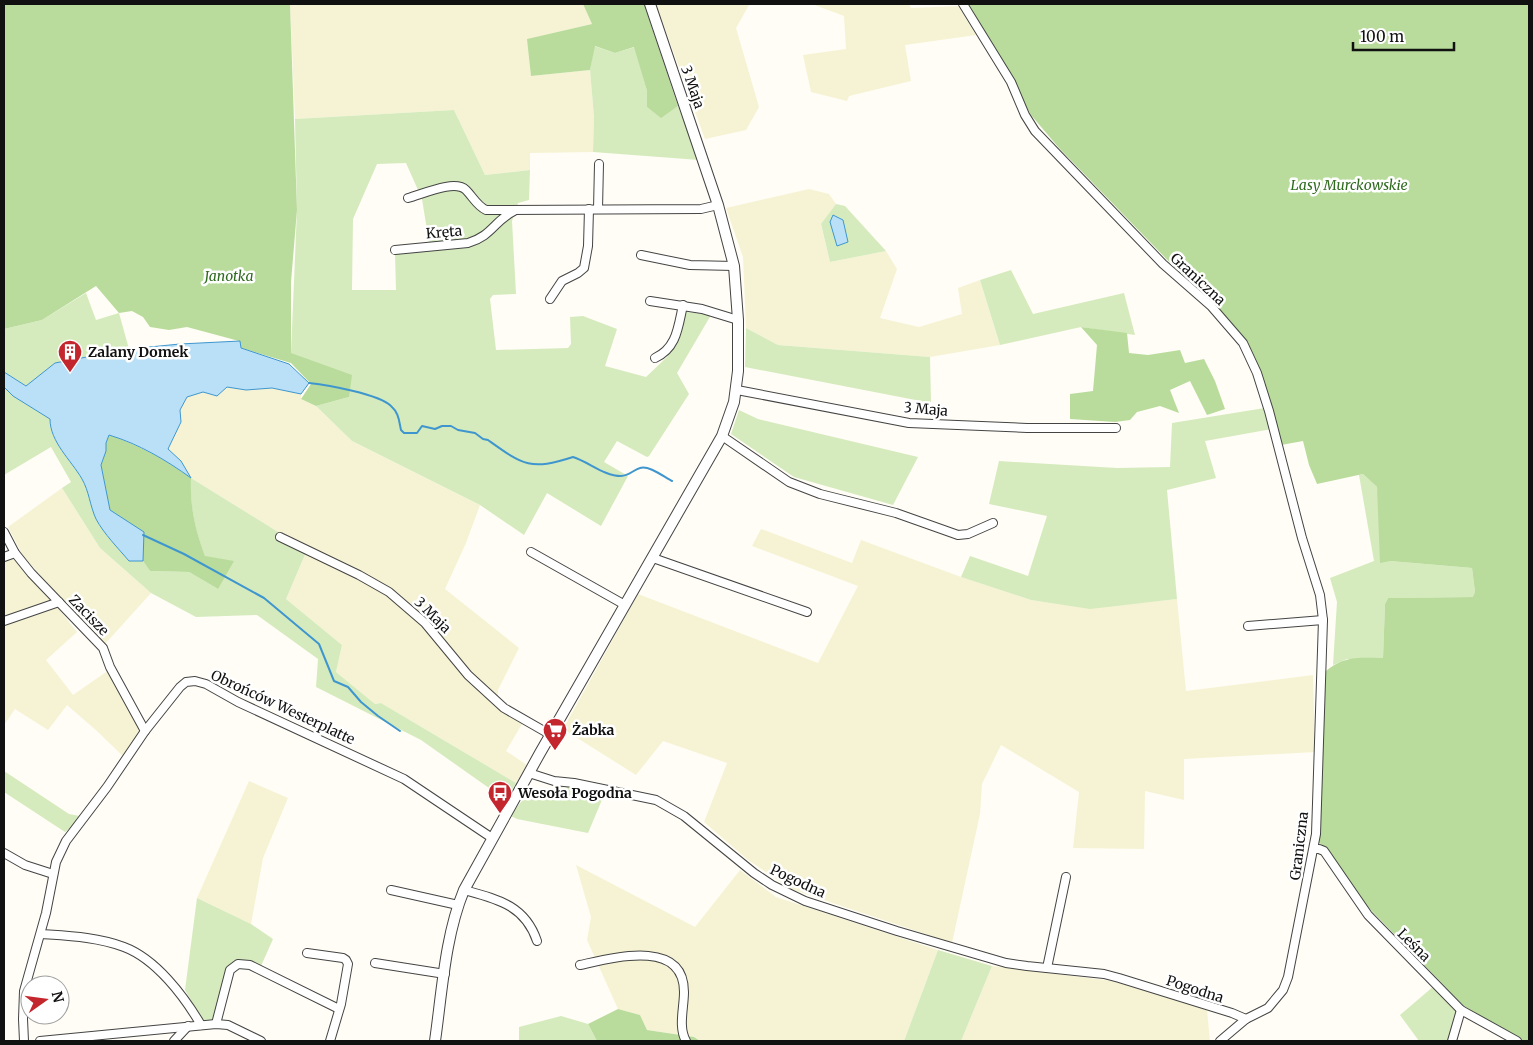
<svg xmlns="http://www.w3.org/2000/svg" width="1533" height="1045" font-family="Merriweather,serif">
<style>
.farmland{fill:#f6f3d4}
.green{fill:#d5ebbd;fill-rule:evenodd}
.forest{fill:#b9dc9c}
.water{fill:#b9e0f7;stroke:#3f96cf}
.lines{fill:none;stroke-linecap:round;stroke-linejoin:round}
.stream{stroke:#3f96cf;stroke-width:2}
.minor-casing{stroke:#444;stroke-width:10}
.tertiary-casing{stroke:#444;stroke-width:12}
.minor{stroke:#fff;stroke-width:8}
.tertiary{stroke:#fff;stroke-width:10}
.labels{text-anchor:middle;stroke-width:5;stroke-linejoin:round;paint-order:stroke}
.street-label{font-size:14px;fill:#111;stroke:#fff}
.park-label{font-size:14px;font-style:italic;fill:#2f6b1f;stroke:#fff}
.poi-label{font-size:14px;font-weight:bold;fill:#111;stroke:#fff;text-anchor:start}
</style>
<rect width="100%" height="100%" fill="#fffdf5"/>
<g class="farmland">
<polygon points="290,4 583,4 592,24 528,39 531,76 590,70 594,117 593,152 530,153 530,170 485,175 454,110 295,119"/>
<polygon points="656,4 751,4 749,5 736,28 759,107 746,130 705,139"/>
<polygon points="812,4 909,4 911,8 958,6 976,35 905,45 911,81 849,96 847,101 811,92 803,55 846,49 844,16"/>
<polygon points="809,189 829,194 836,204 821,225 830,262 886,251 897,269 880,318 919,327 962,314 958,288 980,280 1000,345 930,357 778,345 746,328 743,257 726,208"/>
<polygon points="227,387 246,390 272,388 301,394 301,399 316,406 352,441 480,505 466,543 445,589 519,648 498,690 498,699 522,724 506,751 527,765 516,783 381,703 375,704 336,672 342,645 286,599 307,550 191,478 181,461 168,450 181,423 180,410 187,397 203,392 217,396"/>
<polygon points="62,488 100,548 151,593 105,644 60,598 22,554 8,527"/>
<polygon points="761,529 852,563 861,540 961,577 1031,600 1090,608 1177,599 1186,691 1313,675 1315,752 1184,759 1184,800 1145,791 1144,849 1073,848 1079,792 1001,745 982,784 980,814 952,943 791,889 748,860 704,822 727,763 663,741 636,775 563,729 638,594 818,663 858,586 752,546"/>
<polygon points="13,557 58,608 77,632 46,660 73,695 109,670 140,731 125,758 97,731 67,705 48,730 15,709 4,725 4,561"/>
<polygon points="249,781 288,798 263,858 251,924 197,898"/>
<polygon points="576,865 695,927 740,870 776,897 938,950 904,1041 700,1041 694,1037 647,1030 640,1015 618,1009 587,940 591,917"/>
<polygon points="992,966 1113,981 1207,1010 1210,1041 961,1041"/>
</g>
<g class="green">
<polygon points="594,46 615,53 635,47 647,91 647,107 661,117 678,106 699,160 593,152 594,117 590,70"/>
<path d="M454,110L485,175L530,170L529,200L518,203L512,221L516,294L493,295L490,299L496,350L568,348L571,344L570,317L583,316L617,329L605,366L646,377L667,357L686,312L711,315L677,373L689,394L649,456L647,457L617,441L604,462L628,476L601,526L547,493L524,535L480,505L352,441L316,406L349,397L291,353L297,210L295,119ZM406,163L422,199L430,249L395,254L396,290H352L353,219L377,164Z"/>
<polygon points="836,204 845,206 886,251 830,262 821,224"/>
<polygon points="1011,270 1033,314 1124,293 1135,335 1081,327 1000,345 980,280"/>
<polygon points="86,293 96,320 119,313 129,349 55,363 26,386 4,372 4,329 42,320"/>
<polygon points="746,328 778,345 930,357 931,403 745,367"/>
<path d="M4,387L13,396L50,419C50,442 71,460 82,479C89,491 91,506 96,519C104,534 118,548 129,561H143L150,571L189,572L218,589C202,550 189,521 191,478L307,550L286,599L342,645L336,672L375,704L381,703L516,783L506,800L421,740L316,687L318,659L257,615L196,617L151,593L100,548L62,488L71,482L51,447L4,475Z"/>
<polygon points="1271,407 1277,428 1205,441 1216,478 1167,490 1177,599 1090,609 1031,600 961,577 970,556 1028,576 1047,516 989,504 999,461 1117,468 1170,467 1172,423"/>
<polygon points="739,410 758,419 918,457 893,505 794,477 731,434"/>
<polygon points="1363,474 1377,487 1390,561 1472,568 1475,592 1474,597 1388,598 1385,604 1383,659 1347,659 1333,665 1337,602 1330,578 1374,561 1359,475"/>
<polygon points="4,771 69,814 85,817 65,832 4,792"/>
<path d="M568,787L604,795L588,833L517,819L511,816C530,787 535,789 568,787Z"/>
<polygon points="197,898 251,924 273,939 261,966 241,960 227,966 214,1020 203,1021 185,990"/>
<polygon points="938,950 992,966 961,1041 904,1041"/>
<polygon points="1434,986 1459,1013 1450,1041 1419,1041 1400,1015"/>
<polygon points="561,1016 588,1024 597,1041 519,1041 519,1027"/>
</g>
<g class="forest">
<polygon points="4,4 290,4 297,210 291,282 291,353 352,375 349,397 316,406 301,399 311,384 291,363 241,348 239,341 187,327 169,330 150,327 143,317 132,311 119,313 96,286 42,320 4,329"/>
<polygon points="583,4 644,4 678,106 661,118 647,107 647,91 634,47 615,53 595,46 590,70 531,76 527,39 592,24"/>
<path d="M969,4H1529V1041H1523L1464,1006L1364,903L1330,854L1321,844L1317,842L1323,674C1343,655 1358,658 1383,658L1385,604L1388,598L1473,597L1475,592L1472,568L1390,561L1380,563L1377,487L1363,474L1317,484L1309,465L1303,441L1281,445L1244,339L1217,307L1180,273L1059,148L1031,115Z"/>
<polygon points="1081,327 1127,333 1129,353 1148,355 1180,350 1185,363 1204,359 1215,381 1225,409 1207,415 1190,381 1170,390 1179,413 1160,406 1137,412 1130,420 1115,422 1070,419 1070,394 1093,391 1097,345"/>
<path d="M109,435C139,445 166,460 191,478C190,507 195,529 205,556L234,561L218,589L189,572L150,571L143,561V532L110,510L101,465L106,451V443Z"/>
<polygon points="618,1009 640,1015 647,1030 694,1037 700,1041 597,1041 588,1024"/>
</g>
<g class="water">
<polygon points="833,215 843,220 848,242 837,246 830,222"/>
<path d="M240,341L241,348L289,364L309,383L301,394L272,388L246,390L227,387L217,396L203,392L187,397L180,410L181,422L168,449L181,461L191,478C166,460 139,444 109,435L106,443V451L101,465L110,510L144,532L143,561H129C118,548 104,534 96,519C90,506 89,491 82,479C71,460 50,442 50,419L13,396L4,387V372L26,386L55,363L129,349L180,344Z"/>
</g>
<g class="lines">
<g class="stream">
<path d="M309,383C327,385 379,394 391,406C399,413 399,421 401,430L404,433H417L422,426L435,429L442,426H451L458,430L475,433L483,439L488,440C523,465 530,471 573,457C589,462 604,476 621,476C629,476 633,470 640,468C649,465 664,477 672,481"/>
<polyline points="143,535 184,554 264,598 319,644 334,681 348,687 361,702 378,716 400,731"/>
</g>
<defs>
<g id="minor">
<polyline points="963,4 1011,82 1025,115 1035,131 1163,264 1211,306 1243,343 1257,373 1269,411 1302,538 1320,595 1323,620 1316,834 1288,977 1283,990 1268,1008 1246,1019 1220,1041"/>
<path d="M408,198C423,194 455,179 466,190C473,197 477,206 486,210L701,209L718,205"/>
<polyline points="598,209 599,164"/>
<path d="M395,250L468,243C492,236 494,221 514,211"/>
<polyline points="641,255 690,265 734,266"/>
<polyline points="550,299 562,281 578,273 584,268 588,246 589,209"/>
<polyline points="650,301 702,309 738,320"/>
<path d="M655,358C677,348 678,327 683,305"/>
<polyline points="737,390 909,423 1027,428 1116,428"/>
<polyline points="722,436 789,482 820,494 896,513 958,535 968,534 993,523"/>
<polyline points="4,532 15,553 31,573 103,648 110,667 145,731"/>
<polyline points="280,537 359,575 389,592 425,623 468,675 504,708 551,735"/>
<polyline points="531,552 625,605"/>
<polyline points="4,557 15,553"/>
<polyline points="653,558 807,612"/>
<polyline points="4,621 59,602"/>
<polyline points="1248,626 1323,620"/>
<polyline points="529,773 554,781 574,783 656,800 684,816 754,873 772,885 805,901 897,931 1006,963 1027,966 1104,974 1119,978 1232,1013 1246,1019"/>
<polyline points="1314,849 1319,849 1324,851 1368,915 1461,1010 1517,1041"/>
<polyline points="4,853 25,865 53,874"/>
<polyline points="391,890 458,905"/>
<path d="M464,890C497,899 525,905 537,941"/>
<path d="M41,934C69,936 97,937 124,947C156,959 184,996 201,1025"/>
<polyline points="307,953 343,958 346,960 348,964 341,1004 330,1041"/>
<polyline points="375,963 445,974"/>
<path d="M580,965C612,958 684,938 684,992C684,1008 678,1027 686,1041"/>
<polyline points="1047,968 1066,877"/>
<polyline points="216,1024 230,970 238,964 250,965 339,1009"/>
<polyline points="24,1041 23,1019 24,991 46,913 56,862 66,841 107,787 145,731 180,687 186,682 195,681 206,684 238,702 404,779 492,838"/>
<polyline points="40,1041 216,1024 228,1025 261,1041"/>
<polyline points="174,1041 188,1026"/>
<polyline points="1452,1041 1461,1010"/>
</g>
<path id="tertiary" d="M435,1041C442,992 445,936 464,890L540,753L722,436L734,402L738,371V320L734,266L718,205L650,4"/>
</defs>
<use href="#minor" class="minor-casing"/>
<use href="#tertiary" class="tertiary-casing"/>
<use href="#minor" class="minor"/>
<use href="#tertiary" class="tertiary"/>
</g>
<defs>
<symbol id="building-pin" viewBox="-11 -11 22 30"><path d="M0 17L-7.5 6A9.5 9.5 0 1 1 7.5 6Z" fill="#c4262e" stroke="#fff"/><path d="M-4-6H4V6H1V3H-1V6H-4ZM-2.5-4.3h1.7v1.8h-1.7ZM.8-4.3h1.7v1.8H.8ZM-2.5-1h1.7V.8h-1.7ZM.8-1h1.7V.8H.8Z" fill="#fff"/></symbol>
<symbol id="supermarket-pin" viewBox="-11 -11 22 30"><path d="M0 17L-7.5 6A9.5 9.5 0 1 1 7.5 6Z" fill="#c4262e" stroke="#fff"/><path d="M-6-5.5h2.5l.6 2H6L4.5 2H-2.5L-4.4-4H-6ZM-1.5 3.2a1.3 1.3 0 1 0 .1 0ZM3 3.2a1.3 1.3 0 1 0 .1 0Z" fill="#fff"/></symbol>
<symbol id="bus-pin" viewBox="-11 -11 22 30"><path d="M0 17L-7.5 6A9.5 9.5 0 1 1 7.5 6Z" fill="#c4262e" stroke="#fff"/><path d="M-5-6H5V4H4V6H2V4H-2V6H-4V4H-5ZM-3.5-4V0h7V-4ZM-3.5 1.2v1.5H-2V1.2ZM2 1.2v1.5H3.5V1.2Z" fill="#fff"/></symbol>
</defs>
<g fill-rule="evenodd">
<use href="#building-pin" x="56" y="338" width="28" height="38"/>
<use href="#supermarket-pin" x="541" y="716" width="28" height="38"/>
<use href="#bus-pin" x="486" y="779" width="28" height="38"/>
</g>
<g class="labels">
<g class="street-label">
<text transform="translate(693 87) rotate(71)" y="5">3 Maja</text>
<text transform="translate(444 232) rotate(-5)" y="5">Kręta</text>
<text transform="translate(1198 279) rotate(43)" y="5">Graniczna</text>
<text transform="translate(926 409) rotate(5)" y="5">3 Maja</text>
<text transform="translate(89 615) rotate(46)" y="5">Zacisze</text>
<text transform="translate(433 615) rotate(45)" y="5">3 Maja</text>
<text transform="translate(283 707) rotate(25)" y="5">Obrońców Westerplatte</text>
<text transform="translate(1299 846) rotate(-83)" y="5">Graniczna</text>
<text transform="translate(798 881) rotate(25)" y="5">Pogodna</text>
<text transform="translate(1414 945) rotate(45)" y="5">Leśna</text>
<text transform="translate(1195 989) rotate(18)" y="5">Pogodna</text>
</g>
<g class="park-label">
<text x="1349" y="190">Lasy Murckowskie</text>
<text x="229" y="281">Janotka</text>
</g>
<g class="poi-label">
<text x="88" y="357">Zalany Domek</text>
<text x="572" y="735">Żabka</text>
<text x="518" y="798">Wesoła Pogodna</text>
</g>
</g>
<rect width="1533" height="1045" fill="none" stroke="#111111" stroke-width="10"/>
<g transform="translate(45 1000) rotate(76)"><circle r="24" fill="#ffffff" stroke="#a0a0a0"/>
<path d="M0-4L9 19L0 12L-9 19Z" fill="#c4262e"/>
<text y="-8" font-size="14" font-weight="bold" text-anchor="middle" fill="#111111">N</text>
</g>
<path d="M1353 42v8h101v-8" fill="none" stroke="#111111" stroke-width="2.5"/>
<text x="1360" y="42" font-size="15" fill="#111111" stroke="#ffffff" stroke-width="4" paint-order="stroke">100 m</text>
</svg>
